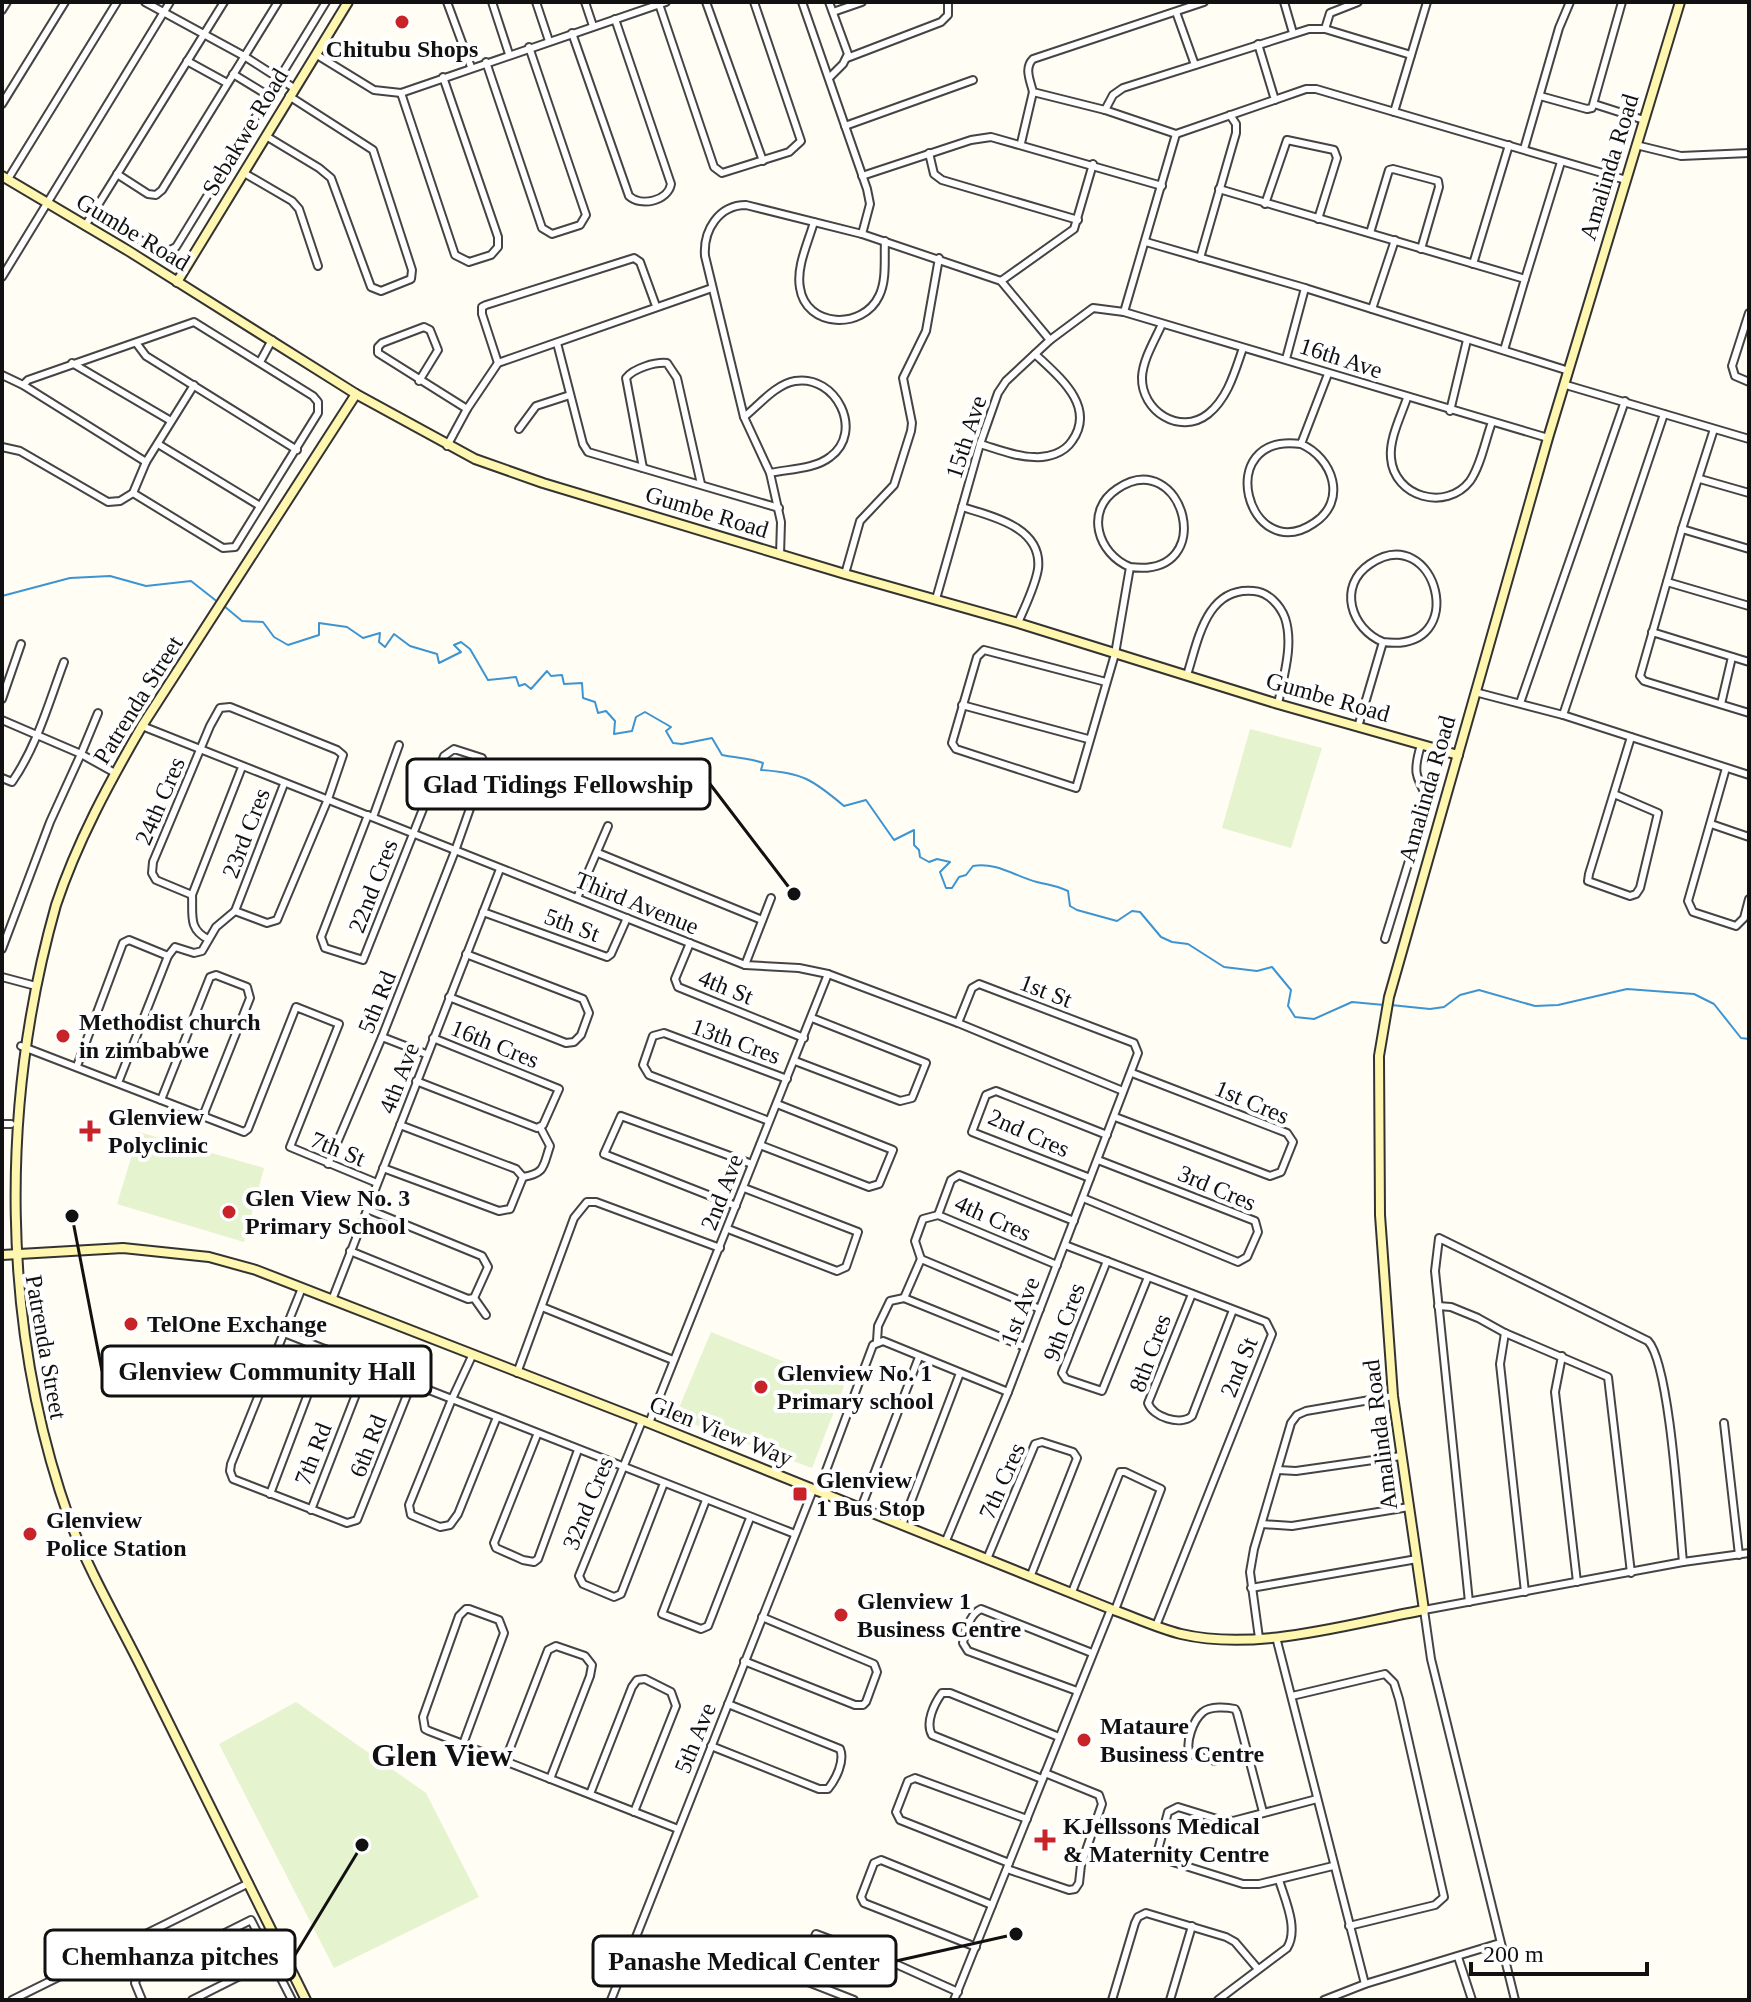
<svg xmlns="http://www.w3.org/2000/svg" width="1751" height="2002" font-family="'Times New Roman',serif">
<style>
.pitch{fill:#e5f3ce}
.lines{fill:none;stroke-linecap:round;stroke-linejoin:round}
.stream{stroke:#3c94d2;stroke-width:2}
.street-casing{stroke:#444;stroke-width:10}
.secondary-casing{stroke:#333;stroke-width:12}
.street{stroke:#fff;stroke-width:6}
.secondary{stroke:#fff7af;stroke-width:8}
.poi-dot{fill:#c72328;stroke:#fff;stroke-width:3}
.labels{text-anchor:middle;stroke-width:8;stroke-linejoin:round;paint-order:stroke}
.poi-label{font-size:24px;font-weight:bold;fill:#111;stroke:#fff;text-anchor:start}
.street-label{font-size:24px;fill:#111;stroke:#fff}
.district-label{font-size:32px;font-weight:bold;fill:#111;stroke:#fff}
.leader{fill:none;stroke:#111;stroke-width:3}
.callout-dot{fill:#111;stroke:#fff;stroke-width:3}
.callout{fill:#fff;stroke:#111;stroke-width:3}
.callout-label{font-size:26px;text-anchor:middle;font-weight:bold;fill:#111}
</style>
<rect width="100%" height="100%" fill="#fffdf4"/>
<g class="pitch">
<polygon points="1250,729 1322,748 1291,848 1222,828"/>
<polygon points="139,1132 264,1168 244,1242 117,1204"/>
<polygon points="711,1332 844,1386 812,1468 675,1417"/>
<polygon points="296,1702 426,1793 479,1897 334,1968 219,1744"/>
</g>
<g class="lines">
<g class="stream">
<polyline points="2,596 70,578 110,576 146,586 191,581 219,603"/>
<path d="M224,606L242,621L263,622L274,637L288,645L319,635V623L347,627L363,638L380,633L379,642L385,647L394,634L410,646L437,654L439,663L461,652L454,645L461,642L470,649L488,680L516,677L519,686L525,684L531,689L547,671L551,676L562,675L564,684L582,683L583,698L595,702L598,713L606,711L615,721L614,734L632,731L636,717L645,712L671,727L666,731L673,743L682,744L712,738L722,755C736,758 750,758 763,763L761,770C803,773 812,779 844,806L866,800L894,840L914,830V845L919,850L920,857L929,862L937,859L950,862L940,872L946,888H952L959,877L966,875L973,866C997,862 1014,876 1037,882C1049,885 1055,885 1068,891L1070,906L1077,910L1117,921L1132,911L1140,912L1161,937L1172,942L1188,944L1224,967L1257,971L1272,967L1291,990L1288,1006L1295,1017L1314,1019L1352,1002L1384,1005"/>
<polyline points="1391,1005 1430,1009 1444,1007 1460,995 1479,990 1535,1006 1558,1005 1627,989 1694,994 1714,1004 1741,1038 1749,1039"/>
</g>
<defs>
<g id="street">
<polyline points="145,2 244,56 294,88"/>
<polyline points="447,2 471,67"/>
<polyline points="492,2 509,54"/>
<polyline points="536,2 549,41"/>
<polyline points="585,2 593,26"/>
<polyline points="706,2 763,161"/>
<polyline points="802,2 867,189 870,204 862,234"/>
<path d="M1204,2L1033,59C1024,68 1030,80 1033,92L1105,110L1176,134L1306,89H1316L1626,180"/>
<polyline points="1284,2 1293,33"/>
<polyline points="659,4 714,167 722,173 789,152 801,141 754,2"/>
<polyline points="2,10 7,2"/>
<polyline points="833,12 862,2"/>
<polyline points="1176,12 1195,65"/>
<polyline points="1325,29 1330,13 1358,2"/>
<path d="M572,33L629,196C641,207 668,201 671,184L615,19"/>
<polyline points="1258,44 1275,100"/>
<polyline points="317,55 374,90 401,93 666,2"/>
<polyline points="847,58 941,22 948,15 948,2"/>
<polyline points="187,61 227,83"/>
<polyline points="486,62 542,228 552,234 580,225 586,215 529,47"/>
<polyline points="233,74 269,96"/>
<polyline points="829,78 843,64 848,54 829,2"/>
<polyline points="401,93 455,255 469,262 491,255 498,247 498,237 443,77"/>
<polyline points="1540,96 1587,109 1592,108 1622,2"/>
<polyline points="2,104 65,2"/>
<polyline points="1594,104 1644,120"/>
<polyline points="1105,110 1113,95 1123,88 1309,29 1325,29 1411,55"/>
<polyline points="1394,112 1427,2"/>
<polyline points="845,126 973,80"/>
<polyline points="266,136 319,168 331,178 371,287 381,291 411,279 412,270 373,150 289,96"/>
<polyline points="1021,143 1033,92"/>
<polyline points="1636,145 1681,156 1749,153"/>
<polyline points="1524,149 1559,28 1570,2"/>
<polyline points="929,153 934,174 942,180 1078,220"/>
<polyline points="244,173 292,201 299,209 318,266"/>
<polyline points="117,174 148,194 156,195 162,190 278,2"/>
<polyline points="862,176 971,140 991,137 1162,186"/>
<polyline points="8,179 117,2"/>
<polyline points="1219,189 1525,279 1504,350"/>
<polyline points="1265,204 1287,140 1334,150 1337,158 1318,219"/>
<polyline points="94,211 158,251 164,253 176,247 326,2"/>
<path d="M814,222C808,243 796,267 800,288C806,328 863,330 879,296C887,280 884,259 885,241"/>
<polyline points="85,226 224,2"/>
<polyline points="1370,233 1389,170 1393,169 1438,181 1439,187 1421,249"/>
<polyline points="1146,242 1305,288 1569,371"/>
<polyline points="1200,258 1236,133 1236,124 1230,115"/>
<polyline points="1473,264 1509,145"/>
<polyline points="2,277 170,2"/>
<polyline points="1525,279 1561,162"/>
<polyline points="1001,281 1074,229 1093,164"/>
<polyline points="1372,309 1395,240"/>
<polyline points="1124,312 1176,134"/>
<polyline points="1749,313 1732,366 1735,376 1749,382"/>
<path d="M1162,324C1155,340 1143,359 1142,377C1141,411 1180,436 1208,414C1228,398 1235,371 1243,348"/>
<polyline points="557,343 583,444 588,452 779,508"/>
<polyline points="137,344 146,356 297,450"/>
<polyline points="1286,359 1305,288"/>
<polyline points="260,362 272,340"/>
<polyline points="72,363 171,421"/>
<polyline points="498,363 482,314 482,307 486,305 634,258 640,262 656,306"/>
<polyline points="2,375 23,385 146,462"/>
<polyline points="419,381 438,350 430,330 424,327 382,343 378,347 378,353 467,409"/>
<polyline points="23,385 28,380 194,322 313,396 318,402 318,413 235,547 223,548 133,493"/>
<polyline points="1566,385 1749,439"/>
<path d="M1407,398C1401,416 1389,439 1391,458C1394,497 1446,512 1470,481C1481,465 1485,441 1492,422"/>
<polyline points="1450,411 1467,340"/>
<path d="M744,417C759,405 776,384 795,381C836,374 865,432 830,457C815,469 789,469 770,473"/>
<polyline points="519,429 536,406 570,395"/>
<polyline points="1714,429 1682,529 1640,676 1644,681 1749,713"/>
<polyline points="158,444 260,506"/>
<path d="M980,444C997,449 1016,457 1034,457C1048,458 1064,453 1072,441C1097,406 1058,376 1035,354"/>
<path d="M1301,444C1333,458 1348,501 1314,523C1248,568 1211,432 1301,444L1328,374"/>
<polyline points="447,446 467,409 498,363 712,288"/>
<polyline points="2,447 20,451 108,502 120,501 133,493 146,462 194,385"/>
<path d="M643,468L626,378C634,368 655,362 667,363L677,378L701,484"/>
<polyline points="1700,479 1749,493"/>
<path d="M962,507C991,516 1043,527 1038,569C1035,587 1025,606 1018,623"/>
<polyline points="1682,529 1749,549"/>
<path d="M780,555L781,522L770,473L744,417L705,256C703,230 719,205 746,205L862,234L1001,281L1050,340"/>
<polyline points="845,574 860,521 894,485 911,431 912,423 903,378 926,331 939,258"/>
<polyline points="1667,582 1749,606"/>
<polyline points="936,599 980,444 998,393 1006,381 1050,340 1093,308 1124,312 1548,438"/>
<polyline points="1652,632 1749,662"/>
<path d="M1187,675C1198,641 1206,586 1254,591C1268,592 1280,605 1285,618C1294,645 1283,678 1278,704"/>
<path d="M1106,682L984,650L977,657L952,743L956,749L1076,788L1115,654L1130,567C1221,579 1183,444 1117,489C1084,511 1098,554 1130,567"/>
<polyline points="1475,692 1563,715 1749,775"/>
<polyline points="2,699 21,644"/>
<polyline points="1520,703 1625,401"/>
<polyline points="1721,704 1732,657"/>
<polyline points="962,705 1088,739"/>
<polyline points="1563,715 1664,414"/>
<polyline points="2,720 81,754 98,713"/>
<polyline points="142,726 745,965 799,968 828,974 958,1023 1123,1091"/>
<path d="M1358,727L1383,642C1473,654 1436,519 1370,564C1337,586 1351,629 1383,642"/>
<polyline points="242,767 192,895 156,880 152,873 153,862 210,726 220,708 230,707 337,750 343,755 328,799 277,920 267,923 235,911 284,784"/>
<polyline points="1726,768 1688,901 1693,912 1736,926 1744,918 1749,899"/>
<path d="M2,778L12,782C37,746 49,702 64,662"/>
<polyline points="1614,794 1658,813 1640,888 1636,894 1630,896 1588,881 1589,874 1631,737"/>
<polyline points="373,817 399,745"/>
<polyline points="1711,824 1749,837"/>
<polyline points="598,853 762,920"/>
<path d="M192,895C193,915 188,929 208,939"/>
<polyline points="577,898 608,826"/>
<polyline points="483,912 607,957 611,954 627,918"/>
<path d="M1385,939L1428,799C1415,776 1413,771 1421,745"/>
<polyline points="690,943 675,979 678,987 804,1038"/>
<polyline points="2,949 50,822 81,754 115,773"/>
<polyline points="168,956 175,947 194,953 202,951 216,927 235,911"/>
<polyline points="745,965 771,898"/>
<polyline points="2,977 32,985"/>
<polyline points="449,997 566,1043 574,1042 581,1035 589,1013 583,999 466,954"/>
<polyline points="382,1037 426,1054"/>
<polyline points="21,1046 244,1132 248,1129 296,1007 339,1024 290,1147 377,1183"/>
<polyline points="795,1061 900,1101 912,1098 926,1063 812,1018"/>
<polyline points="77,1066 123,943 129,940 168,956 118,1083"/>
<polyline points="416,1081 537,1128 543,1125 559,1089 433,1038"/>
<polyline points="161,1100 210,977 216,975 247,987 250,998 203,1116"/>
<polyline points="1115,1117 1270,1176 1281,1172 1293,1142 1287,1133 1132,1073"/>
<polyline points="769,1121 649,1075 643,1065 653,1036 664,1033 787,1079"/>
<polyline points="2,1124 11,1124"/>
<polyline points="760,1145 869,1187 879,1184 893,1150 777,1104"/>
<polyline points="328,1164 382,1037 455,851 485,766 482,758 454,749 444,756 363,960 325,948 321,937 368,815"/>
<polyline points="383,1168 499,1211 510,1209 523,1177 516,1169 400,1125"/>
<path d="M523,1177C546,1173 543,1166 550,1146L540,1127"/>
<polyline points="1090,1178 972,1132 986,1095 996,1091 1107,1135"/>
<polyline points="1083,1198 1238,1262 1247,1257 1258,1232 1255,1221 1098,1160"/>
<polyline points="736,1206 604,1154 621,1116 752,1164"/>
<polyline points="367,1209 482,1256 488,1267 474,1298"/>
<polyline points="728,1229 837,1271 846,1267 858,1232 744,1188"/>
<polyline points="1065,1245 1266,1322 1272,1334 1156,1626"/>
<polyline points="350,1251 468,1299 474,1298"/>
<polyline points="921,1259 915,1241 923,1219 938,1215"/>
<polyline points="1107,1261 1062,1373 1066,1379 1102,1391 1148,1277"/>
<polyline points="1057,1265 938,1215 951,1180 959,1175 1074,1221"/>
<polyline points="302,1288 231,1464 230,1471 233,1479 347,1523 357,1520 411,1385"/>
<path d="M1192,1294L1148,1403C1153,1417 1180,1426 1192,1416L1233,1310"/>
<polyline points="474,1298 486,1315"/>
<polyline points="332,1300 500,869"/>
<polyline points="1438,1306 1451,1307 1478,1318 1505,1333 1608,1377 1631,1573"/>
<polyline points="542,1307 673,1360"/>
<polyline points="284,1333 795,1534"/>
<polyline points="1505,1333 1500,1364 1525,1592"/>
<polyline points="877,1341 878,1326 890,1301 904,1298"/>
<polyline points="1025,1347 904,1298 921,1259 1040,1309"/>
<polyline points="472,1356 452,1399 409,1505 411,1515 440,1527 450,1525 458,1514 497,1417"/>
<polyline points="1562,1356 1555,1392 1577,1582"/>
<polyline points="517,1373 574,1218 587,1202 596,1202 720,1248"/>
<polyline points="642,1421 579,1576 583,1584 614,1597 621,1594 664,1483"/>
<polyline points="649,1423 828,974"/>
<polyline points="1724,1423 1739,1555"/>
<polyline points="537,1435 494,1543 496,1548 523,1560 534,1562 538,1559 578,1450"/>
<polyline points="1278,1470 1296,1471 1401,1456"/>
<polyline points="818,1492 873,1345 883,1341 1008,1392"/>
<polyline points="270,1494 325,1349"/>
<polyline points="706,1500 662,1614 701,1629 708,1626 750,1518"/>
<polyline points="861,1508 919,1357"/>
<polyline points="311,1510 367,1366"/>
<polyline points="1262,1524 1292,1526 1409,1507"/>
<polyline points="902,1525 960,1373"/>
<polyline points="945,1543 1008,1392 1138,1053 1134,1043 979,984 972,988 958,1023"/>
<polyline points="987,1559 1035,1444 1042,1442 1073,1452 1077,1458 1031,1575"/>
<polyline points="1251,1588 1417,1559"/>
<polyline points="1072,1592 1120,1472 1125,1472 1161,1489 1115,1610"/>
<path d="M1469,1602L1435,1271L1439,1238L1648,1341C1670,1364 1679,1522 1683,1562"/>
<polyline points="1276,1637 1365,1984"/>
<polyline points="1259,1638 1250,1572 1254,1549 1291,1423 1297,1415 1306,1411 1393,1396"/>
<polyline points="744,1661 855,1705 863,1705 866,1702 877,1672 874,1664 762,1617"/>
<path d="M1077,1691L968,1651L963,1643C965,1632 970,1614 981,1609L1092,1653"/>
<polyline points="1292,1696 1385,1674 1394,1683 1399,1699 1444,1897 1435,1905 1349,1926"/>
<path d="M463,1744L504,1633L499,1620L469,1609H466L459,1616L423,1717L425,1729L429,1731L463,1744L469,1747C539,1774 608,1802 678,1829"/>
<path d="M711,1746L819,1789H828C836,1779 845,1761 840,1749L728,1704"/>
<path d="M1248,1754L1215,1761L1190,1754C1185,1743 1193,1720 1203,1712C1210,1706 1227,1707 1235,1709L1237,1713L1263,1812"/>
<polyline points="505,1761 548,1650 556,1646 585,1656 592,1665 590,1676 550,1779"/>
<path d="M1042,1779L932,1735C925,1723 934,1704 942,1693H950L1059,1737"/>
<polyline points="590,1794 632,1687 637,1680 645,1679 671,1692 676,1706 634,1812"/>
<polyline points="1317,1799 1233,1821 1217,1819 1178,1807 1168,1812 1157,1854 1160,1858 1243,1884 1259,1884 1333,1866"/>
<polyline points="1009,1863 900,1820 896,1812 908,1781 915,1778 1027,1819"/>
<polyline points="1007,1869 1069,1890 1075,1889 1079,1883 1081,1865 1102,1804 1099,1795 1045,1773"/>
<polyline points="976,1947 864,1903 861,1897 874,1863 881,1860 992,1905"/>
<polyline points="1458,1957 1472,2000"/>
<polyline points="12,2000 249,1883"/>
<polyline points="142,2000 135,1983 137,1977 251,1920 292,2000"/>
<polyline points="192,2000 272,1960"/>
<polyline points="611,2000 813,1490"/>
<polyline points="854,2000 803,1980 799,1976 816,1934 898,1965 958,1992"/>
<polyline points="954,2000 1111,1609"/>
<polyline points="1112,2000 1135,1923 1138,1917 1146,1913 1226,1937 1235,1942 1258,1969"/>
<polyline points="1170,2000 1192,1926"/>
<path d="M1218,2000L1287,1948C1299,1929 1285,1900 1279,1880"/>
<polyline points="1324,2000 1365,1984 1500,1943"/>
<polyline points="1515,2000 1431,1659 1424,1610 1683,1562 1749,1553"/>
</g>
<g id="secondary">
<polyline points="2,176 127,250 356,394 475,459 543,483 845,574 1018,623 1278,704 1458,755"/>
<polyline points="177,282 348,2"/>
<path d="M2,1255L123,1248L209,1257L256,1270L649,1423L1111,1609C1134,1617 1157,1628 1181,1634C1257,1652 1348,1624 1424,1610L1393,1396L1380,1215L1379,1056L1389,997L1548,438L1680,2"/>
<path d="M306,2000C253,1891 199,1783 145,1675C120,1624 90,1574 70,1521C0,1326 0,1103 56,905C77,842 109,783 142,726L356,394"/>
</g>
</defs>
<use href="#street" class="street-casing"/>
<use href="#secondary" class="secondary-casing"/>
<use href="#street" class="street"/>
<use href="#secondary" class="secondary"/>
</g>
<g class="poi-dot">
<circle cx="402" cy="22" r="8"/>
<circle cx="63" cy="1036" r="8"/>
<path d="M86 1119h8v8h8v8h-8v8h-8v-8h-8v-8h8z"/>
<circle cx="229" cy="1212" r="8"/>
<circle cx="131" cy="1324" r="8"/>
<circle cx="761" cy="1387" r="8"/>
<rect x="792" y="1486" width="16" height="16" rx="4"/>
<circle cx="30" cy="1534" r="8"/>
<circle cx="841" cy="1615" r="8"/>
<circle cx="1084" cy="1740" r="8"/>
<path d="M1041 1828h8v8h8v8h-8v8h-8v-8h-8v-8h8z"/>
</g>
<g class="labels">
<g class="poi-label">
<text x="402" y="57" text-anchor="middle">Chitubu Shops</text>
<text x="79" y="1030">Methodist church<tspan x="79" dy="28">in zimbabwe</tspan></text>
<text x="108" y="1125">Glenview<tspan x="108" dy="28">Polyclinic</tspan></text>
<text x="245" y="1206">Glen View No. 3<tspan x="245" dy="28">Primary School</tspan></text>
<text x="147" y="1332">TelOne Exchange</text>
<text x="777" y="1381">Glenview No. 1<tspan x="777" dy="28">Primary school</tspan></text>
<text x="816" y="1488">Glenview<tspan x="816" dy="28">1 Bus Stop</tspan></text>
<text x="46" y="1528">Glenview<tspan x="46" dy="28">Police Station</tspan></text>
<text x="857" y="1609">Glenview 1<tspan x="857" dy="28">Business Centre</tspan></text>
<text x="1100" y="1734">Mataure<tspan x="1100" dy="28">Business Centre</tspan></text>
<text x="1063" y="1834">KJellssons Medical<tspan x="1063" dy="28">&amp; Maternity Centre</tspan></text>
</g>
<g class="street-label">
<text transform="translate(245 132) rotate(-59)" y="8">Sebakwe Road</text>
<text transform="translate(1609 167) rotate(-73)" y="8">Amalinda Road</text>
<text transform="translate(133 232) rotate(31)" y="8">Gumbe Road</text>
<text transform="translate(1341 358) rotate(18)" y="8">16th Ave</text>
<text transform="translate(966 437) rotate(-72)" y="8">15th Ave</text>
<text transform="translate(707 512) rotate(17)" y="8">Gumbe Road</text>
<text transform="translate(1328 697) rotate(16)" y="8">Gumbe Road</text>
<text transform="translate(138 700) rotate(-58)" y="8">Patrenda Street</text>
<text transform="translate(1427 789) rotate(-74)" y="8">Amalinda Road</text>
<text transform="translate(160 801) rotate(-67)" y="8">24th Cres</text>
<text transform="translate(246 833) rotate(-69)" y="8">23rd Cres</text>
<text transform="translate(373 886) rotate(-69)" y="8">22nd Cres</text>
<text transform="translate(637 903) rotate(22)" y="8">Third Avenue</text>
<text transform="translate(572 925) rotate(20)" y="8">5th St</text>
<text transform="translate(726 987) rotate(22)" y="8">4th St</text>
<text transform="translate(1046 991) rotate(21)" y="8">1st St</text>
<text transform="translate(377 1002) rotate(-68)" y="8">5th Rd</text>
<text transform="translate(736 1041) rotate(20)" y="8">13th Cres</text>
<text transform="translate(495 1044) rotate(22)" y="8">16th Cres</text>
<text transform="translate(399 1078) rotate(-69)" y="8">4th Ave</text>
<text transform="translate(1252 1102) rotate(23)" y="8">1st Cres</text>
<text transform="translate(1029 1133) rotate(24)" y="8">2nd Cres</text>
<text transform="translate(338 1149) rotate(22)" y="8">7th St</text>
<text transform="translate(1217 1188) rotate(23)" y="8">3rd Cres</text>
<text transform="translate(722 1192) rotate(-69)" y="8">2nd Ave</text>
<text transform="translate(993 1218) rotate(24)" y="8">4th Cres</text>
<text transform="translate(1020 1311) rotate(-69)" y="8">1st Ave</text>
<text transform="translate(1064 1322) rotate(-70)" y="8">9th Cres</text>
<text transform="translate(46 1347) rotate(80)" y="8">Patrenda Street</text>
<text transform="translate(1150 1353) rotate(-70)" y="8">8th Cres</text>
<text transform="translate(1239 1367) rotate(-68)" y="8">2nd St</text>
<text transform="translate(721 1431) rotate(22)" y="8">Glen View Way</text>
<text transform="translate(1380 1435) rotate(-97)" y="8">Amalinda Road</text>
<text transform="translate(368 1446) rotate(-69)" y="8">6th Rd</text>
<text transform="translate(313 1454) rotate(-69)" y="8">7th Rd</text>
<text transform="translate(1002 1481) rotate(-66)" y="8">7th Cres</text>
<text transform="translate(588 1503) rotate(-68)" y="8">32nd Cres</text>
<text transform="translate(695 1738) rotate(-68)" y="8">5th Ave</text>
</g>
<g class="district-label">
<text x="442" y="1766">Glen View</text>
</g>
</g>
<path class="leader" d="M794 894L710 784M72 1216L102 1371M362 1845L295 1955M1016 1934L896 1961"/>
<g class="callout-dot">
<circle cx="794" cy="894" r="8"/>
<circle cx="72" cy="1216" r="8"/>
<circle cx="362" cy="1845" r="8"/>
<circle cx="1016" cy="1934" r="8"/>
</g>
<g class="callout">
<rect x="407" y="759" width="303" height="50" rx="8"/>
<rect x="102" y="1346" width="329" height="50" rx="8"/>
<rect x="45" y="1930" width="250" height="50" rx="8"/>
<rect x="593" y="1936" width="303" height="50" rx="8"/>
</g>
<g class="callout-label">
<text x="558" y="793">Glad Tidings Fellowship</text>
<text x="267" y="1380">Glenview Community Hall</text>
<text x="170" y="1965">Chemhanza pitches</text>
<text x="744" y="1970">Panashe Medical Center</text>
</g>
<rect width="1751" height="2002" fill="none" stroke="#111111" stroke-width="8"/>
<path d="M1471 1962v12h176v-12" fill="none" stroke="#111111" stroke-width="4"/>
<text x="1483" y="1962" font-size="24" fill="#111111" stroke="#ffffff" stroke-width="6" paint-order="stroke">200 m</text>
</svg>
